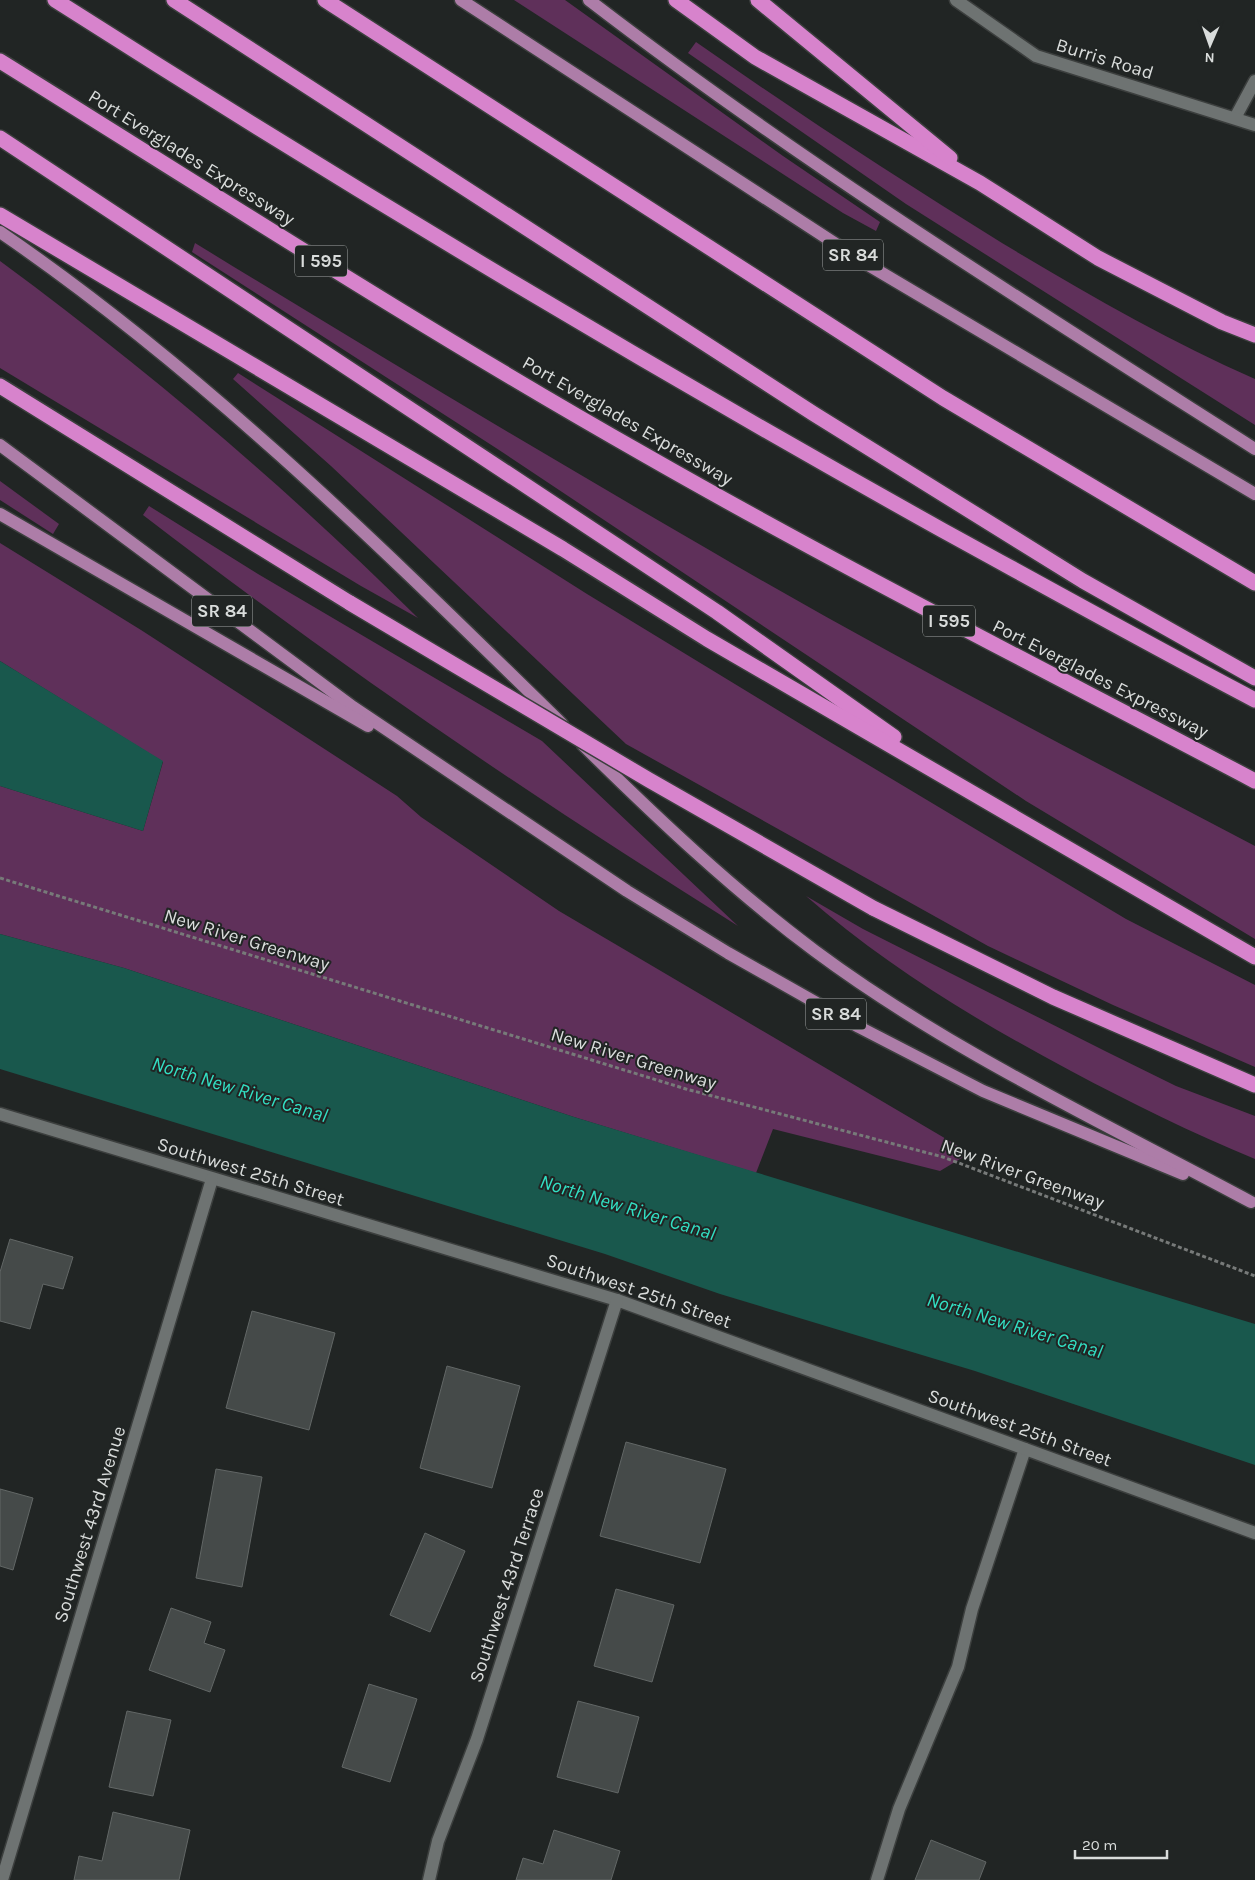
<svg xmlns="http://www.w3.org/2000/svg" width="1255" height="1880" font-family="Karla,sans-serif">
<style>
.green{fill:#5f305a}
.water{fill:#19584d}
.building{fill:#454a49;stroke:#626766}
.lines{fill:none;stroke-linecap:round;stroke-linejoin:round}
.lane-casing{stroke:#3c3f3e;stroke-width:15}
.street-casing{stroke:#3c3f3e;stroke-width:15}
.primary-casing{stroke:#3c3f3e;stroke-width:15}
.highway-casing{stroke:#3c3f3e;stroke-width:18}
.path{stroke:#777a79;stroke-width:3;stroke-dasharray:4 2.5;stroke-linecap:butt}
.lane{stroke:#6e7372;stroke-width:12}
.street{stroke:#6e7372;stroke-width:12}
.primary{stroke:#ad7da8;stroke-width:12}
.highway{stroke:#d783cc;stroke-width:15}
.highway-bridge-casing{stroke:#3c3f3e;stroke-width:18;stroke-linecap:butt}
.highway-bridge{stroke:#d783cc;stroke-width:15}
.labels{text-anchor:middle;stroke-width:4;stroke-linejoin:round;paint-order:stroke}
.shield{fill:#212524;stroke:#a2a5a4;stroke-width:1}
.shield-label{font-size:18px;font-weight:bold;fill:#d9dcdb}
.street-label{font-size:19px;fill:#d9dcdb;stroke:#212524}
.water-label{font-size:20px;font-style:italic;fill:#32dfc3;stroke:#212524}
</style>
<rect width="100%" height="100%" fill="#212524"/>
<g class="green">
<polygon points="514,0 565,0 783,156 880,222 876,231 843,213"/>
<path d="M696,42C796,112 898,179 1002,243C1085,293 1167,340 1255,379V425L906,204L688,53Z"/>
<path d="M195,243C366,348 538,451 711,551C889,655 1072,750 1255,846V939L1026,801L496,448L192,252Z"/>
<path d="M0,261C148,370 287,488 418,618L361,586L0,368Z"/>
<polygon points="238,373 587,594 825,739 1126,919 1255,985 1255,1067 1113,1005 988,946 626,744 331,466 233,379"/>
<polygon points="0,481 59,524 53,534 0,500"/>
<path d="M149,506L258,574L542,741L738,926C533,798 334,662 143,515Z"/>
<polygon points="0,543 141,630 397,796 421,817 559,911 970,1153 940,1171 773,1129 756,1173 574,1117 124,968 0,934 0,786 143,831 163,762 0,661"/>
<path d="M806,896L863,929L1107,1052L1176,1086L1255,1116V1159C1192,1133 1131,1103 1071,1071C977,1021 886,966 806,896Z"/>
</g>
<g class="water">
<polygon points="0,661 163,761 143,831 0,786"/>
<polygon points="0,934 124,968 574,1117 1255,1324 1255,1465 975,1371 720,1294 605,1254 0,1069"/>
</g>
<g class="building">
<polygon points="10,1239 73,1257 63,1289 43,1284 30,1329 0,1321 0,1272"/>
<polygon points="252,1311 335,1333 309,1430 226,1408"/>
<polygon points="447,1366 520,1386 492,1488 420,1468"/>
<polygon points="626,1442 726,1469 700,1563 600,1536"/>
<polygon points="216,1469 262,1477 242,1587 196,1578"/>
<polygon points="0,1489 33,1498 13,1570 0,1566"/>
<polygon points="425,1533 465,1551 430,1632 390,1615"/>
<polygon points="616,1589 674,1605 652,1682 594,1666"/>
<polygon points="171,1608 211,1622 204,1643 225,1650 210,1692 149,1670"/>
<polygon points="369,1684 417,1699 390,1782 342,1767"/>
<polygon points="578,1701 639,1717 618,1793 557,1777"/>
<polygon points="127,1711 171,1720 153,1796 109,1787"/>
<polygon points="113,1812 190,1830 179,1880 74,1880 79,1856 102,1861"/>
<polygon points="554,1830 620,1851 611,1880 516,1880 523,1858 543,1864"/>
<polygon points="931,1840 986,1862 979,1880 915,1880"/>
</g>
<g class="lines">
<defs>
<g id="lane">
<polyline points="1235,118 1255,81"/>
<polyline points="877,1880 899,1809 958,1667 972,1609 1025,1449"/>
</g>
<g id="street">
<polyline points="956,0 1036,56 1255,125"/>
<polyline points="0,1114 617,1300 1255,1533"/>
<polyline points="2,1880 212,1179"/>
<polyline points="429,1880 438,1841 477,1739 617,1300"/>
</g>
<g id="primary">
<polyline points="461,0 865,263 1255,494"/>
<path d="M589,0C801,163 1029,305 1255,449"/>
<path d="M0,232C206,373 384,550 562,724"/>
<polyline points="0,445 353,707 627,891 728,953 859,1027 983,1091 1183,1174"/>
<polyline points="0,514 368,726"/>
<path d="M583,745C657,818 732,889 815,951C948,1050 1106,1124 1251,1202"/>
</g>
<g id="highway">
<path d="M55,0C345,185 641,362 942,530C1046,587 1150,645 1255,700"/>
<polyline points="174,0 814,414 1083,581 1255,678"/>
<polyline points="325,0 943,398 1255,583"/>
<polyline points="676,0 755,57 980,183 1098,258 1222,322 1255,335"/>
<polyline points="758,0 950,158"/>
<path d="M0,61C214,194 426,331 645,455C846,570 1051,673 1255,781"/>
<polyline points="0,138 717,612 894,737"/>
<polyline points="0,215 563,549 707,639 1255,957"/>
<polyline points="0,386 350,603"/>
<polyline points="873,908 1053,997 1255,1085"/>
</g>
</defs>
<use href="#lane" class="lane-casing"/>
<use href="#street" class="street-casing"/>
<use href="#primary" class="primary-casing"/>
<use href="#highway" class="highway-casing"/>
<polyline class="path" points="0,878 686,1089 943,1157 1255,1276"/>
<use href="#lane" class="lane"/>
<use href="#street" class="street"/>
<use href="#primary" class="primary"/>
<use href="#highway" class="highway"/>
<defs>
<polyline id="highway-bridge" points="350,603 649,780 873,908"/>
</defs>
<use href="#highway-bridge" class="highway-bridge-casing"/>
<use href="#highway-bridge" class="highway-bridge"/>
</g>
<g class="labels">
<g class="shield">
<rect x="823" y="239.5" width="60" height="31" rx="4"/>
<rect x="295" y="245.5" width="52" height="31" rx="4"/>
<rect x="192" y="595.5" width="60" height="31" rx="4"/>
<rect x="923" y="605.5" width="52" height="31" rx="4"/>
<rect x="806" y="998.5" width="60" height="31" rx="4"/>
</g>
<g class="shield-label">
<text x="853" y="261">SR 84</text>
<text x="321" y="267">I 595</text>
<text x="222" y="617">SR 84</text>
<text x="949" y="627">I 595</text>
<text x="836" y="1020">SR 84</text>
</g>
<g class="street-label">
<text transform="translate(1105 58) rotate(17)" y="7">Burris Road</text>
<text transform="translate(192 157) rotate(32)" y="7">Port Everglades Expressway</text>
<text transform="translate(628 420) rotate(30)" y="7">Port Everglades Expressway</text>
<text transform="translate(1101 678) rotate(27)" y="7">Port Everglades Expressway</text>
<text transform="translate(247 939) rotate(17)" y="7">New River Greenway</text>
<text transform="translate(634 1058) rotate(17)" y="7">New River Greenway</text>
<text transform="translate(251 1171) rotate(17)" y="7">Southwest 25th Street</text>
<text transform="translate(1023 1173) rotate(20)" y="7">New River Greenway</text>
<text transform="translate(639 1290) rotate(19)" y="7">Southwest 25th Street</text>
<text transform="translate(1020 1427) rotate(20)" y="7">Southwest 25th Street</text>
<text transform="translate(89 1524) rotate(-73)" y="7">Southwest 43rd Avenue</text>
<text transform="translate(506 1585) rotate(-72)" y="7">Southwest 43rd Terrace</text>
</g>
<g class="water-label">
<text transform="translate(240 1089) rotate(17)" y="7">North New River Canal</text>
<text transform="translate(628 1207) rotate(17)" y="7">North New River Canal</text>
<text transform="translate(1015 1325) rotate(17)" y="7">North New River Canal</text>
</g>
</g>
<g transform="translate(1210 45) rotate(182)" stroke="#212524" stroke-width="4" paint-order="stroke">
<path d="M0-4L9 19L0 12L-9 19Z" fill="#d9dcdb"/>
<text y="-8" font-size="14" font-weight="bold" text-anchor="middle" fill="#d9dcdb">N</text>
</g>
<path d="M1075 1850v8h92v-8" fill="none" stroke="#d9dcdb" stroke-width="2.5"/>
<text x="1082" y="1850" font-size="15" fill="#d9dcdb" stroke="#212524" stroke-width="4" paint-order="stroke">20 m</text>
</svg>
